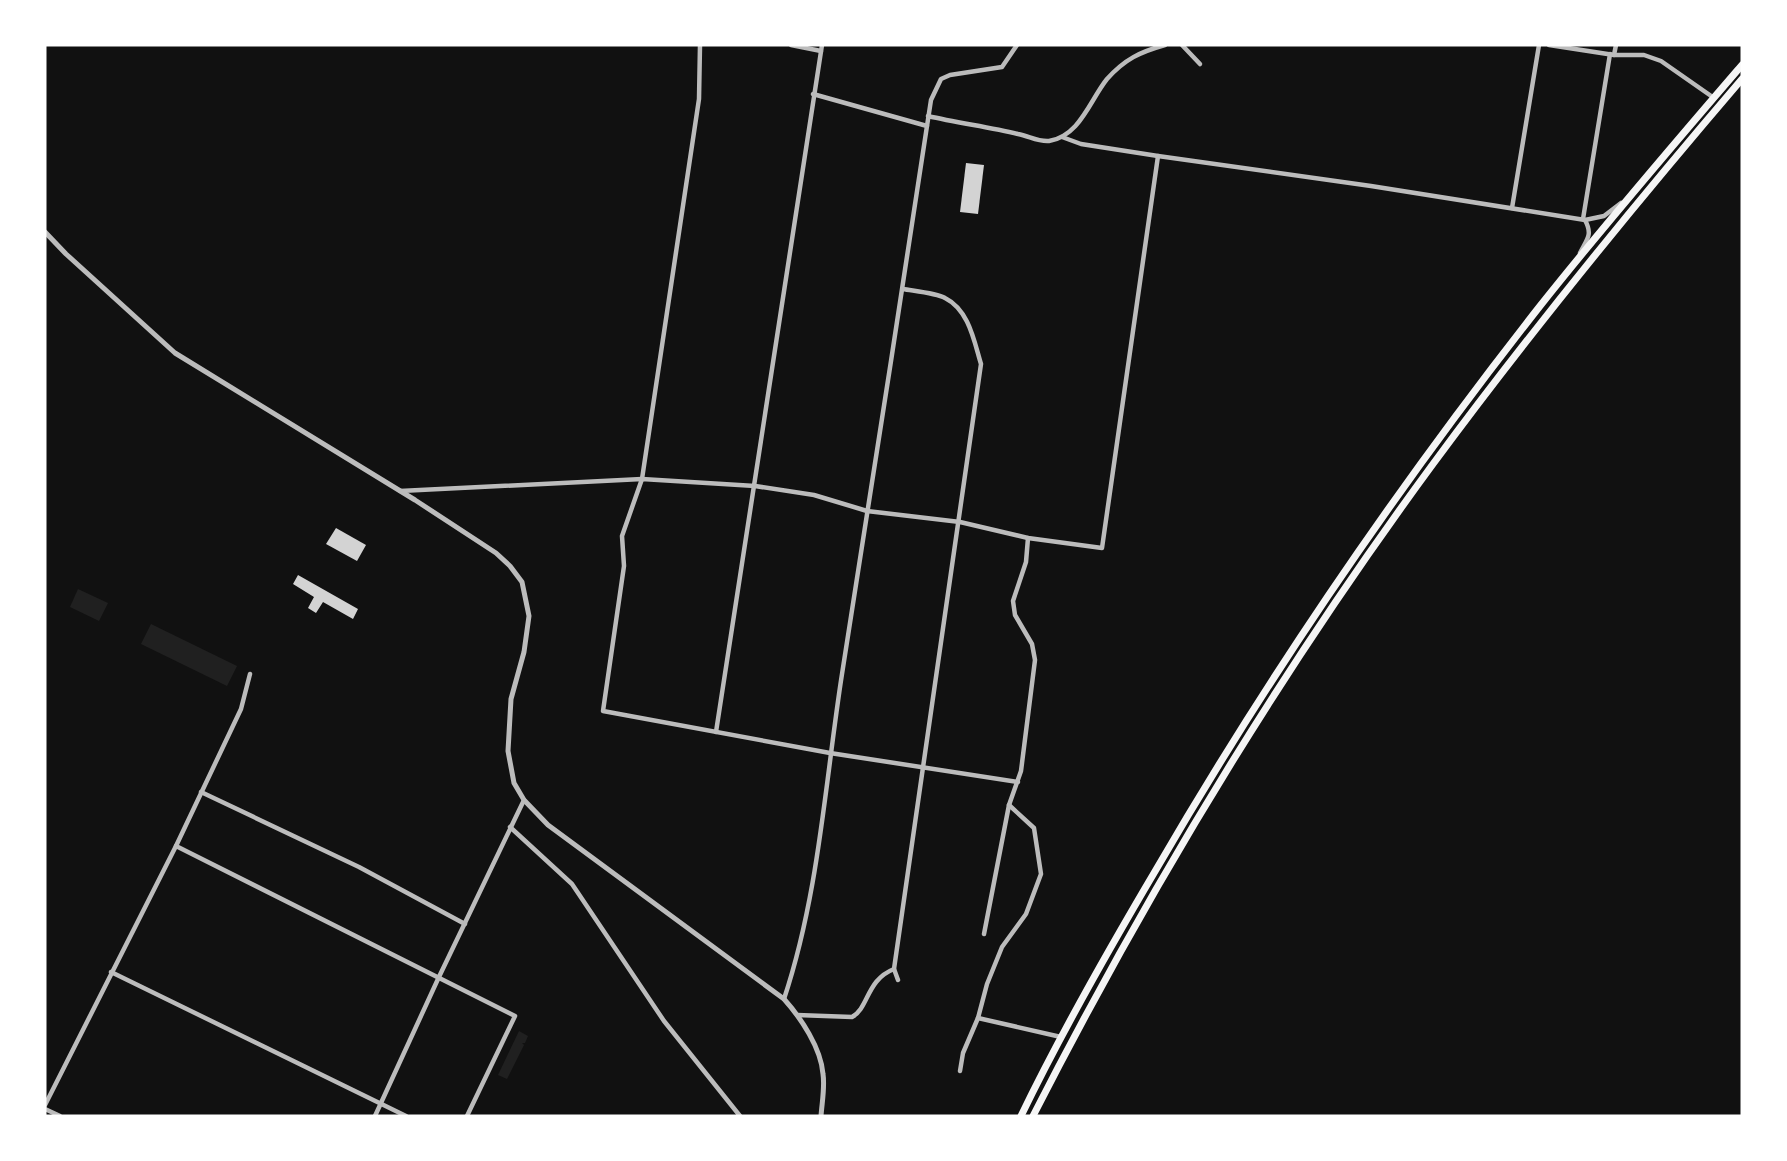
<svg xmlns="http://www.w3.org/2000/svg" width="1787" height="1161" font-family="Lato,sans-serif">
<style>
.green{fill:#202020}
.building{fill:#d3d3d3}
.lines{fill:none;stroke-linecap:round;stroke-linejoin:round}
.minor{stroke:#bcbcbc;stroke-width:4.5}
.tertiary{stroke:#bcbcbc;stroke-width:5}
.trunk{stroke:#f5f5f5;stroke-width:7}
</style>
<rect width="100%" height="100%" fill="#111"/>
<g class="green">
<polygon points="78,589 108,603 99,621 70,607"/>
<polygon points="151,624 237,666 227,686 141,644"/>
<polygon points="519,1031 528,1036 525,1043 522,1043 524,1045 507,1079 498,1075"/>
</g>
<g class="building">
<polygon points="966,163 984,165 978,214 960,212"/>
<polygon points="336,528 366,545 357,561 326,544"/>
<polygon points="298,575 358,609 353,619 323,602 316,613 308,608 314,597 293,584"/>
</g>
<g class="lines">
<g class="minor">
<polyline points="700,45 699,99 642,479 622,536 624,566 603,711 830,753 1018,782"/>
<polyline points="791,45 821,51"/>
<polyline points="1182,45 1200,64"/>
<polyline points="1549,45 1614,55 1616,45"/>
<polyline points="1614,55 1644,55 1661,61 1714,98"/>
<path d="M928,116C958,123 989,127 1018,134C1029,136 1038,142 1049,141C1080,136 1090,100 1107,79C1125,59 1140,52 1165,45"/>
<polyline points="927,126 931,100 941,79 950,75 1002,67 1017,45"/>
<polyline points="1062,137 1081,144 1158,156 1371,186 1585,220 1604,216 1621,203"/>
<polyline points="1512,208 1539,45"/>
<polyline points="1583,219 1610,54"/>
<path d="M1580,253C1587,239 1593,235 1585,220"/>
<polyline points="400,491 642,479 755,486 814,495 867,511 960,522 1028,538 1102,548 1158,156"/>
<polyline points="716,732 822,45"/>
<polyline points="201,792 359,867 465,924"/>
<polyline points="510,827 572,884 664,1021 740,1116"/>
<polyline points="176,846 515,1016 467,1116"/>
<polyline points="984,934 1009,805 1021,771 1035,660 1032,644 1015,615 1013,601 1026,562 1028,538"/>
<polyline points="111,972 406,1116"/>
<path d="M898,980L894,969L981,364C974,341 969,310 945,298C936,293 914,291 903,289"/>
<path d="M784,999C819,894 825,783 842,674C870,491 900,309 927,126L813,94"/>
<path d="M797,1015L852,1017C869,1008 866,980 894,969"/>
<polyline points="978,1018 1061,1037"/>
<polyline points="960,1071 963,1053 978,1018 987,984 1002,947 1026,914 1041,874 1034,828 1009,805"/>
<polyline points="45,1105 176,846 241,709 250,674"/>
<polyline points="45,1109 60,1116"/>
<polyline points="375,1116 438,979 524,800"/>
</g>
<path class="tertiary" d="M45,232L66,254L175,353L415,500L496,553L510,566L522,582L529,616L524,652L511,699L508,751L514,783L524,800L548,825L784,999C801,1018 821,1048 823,1074C825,1087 822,1102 821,1116"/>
<g class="trunk">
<path d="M1021,1116C1062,1031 1109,949 1157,868C1271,672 1400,484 1540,306C1605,224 1674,144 1742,65"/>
<path d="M1033,1116C1149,889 1282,669 1433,464C1531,331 1635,204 1742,79"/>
</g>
</g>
<rect width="1787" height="1161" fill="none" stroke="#ffffff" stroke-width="93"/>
</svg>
